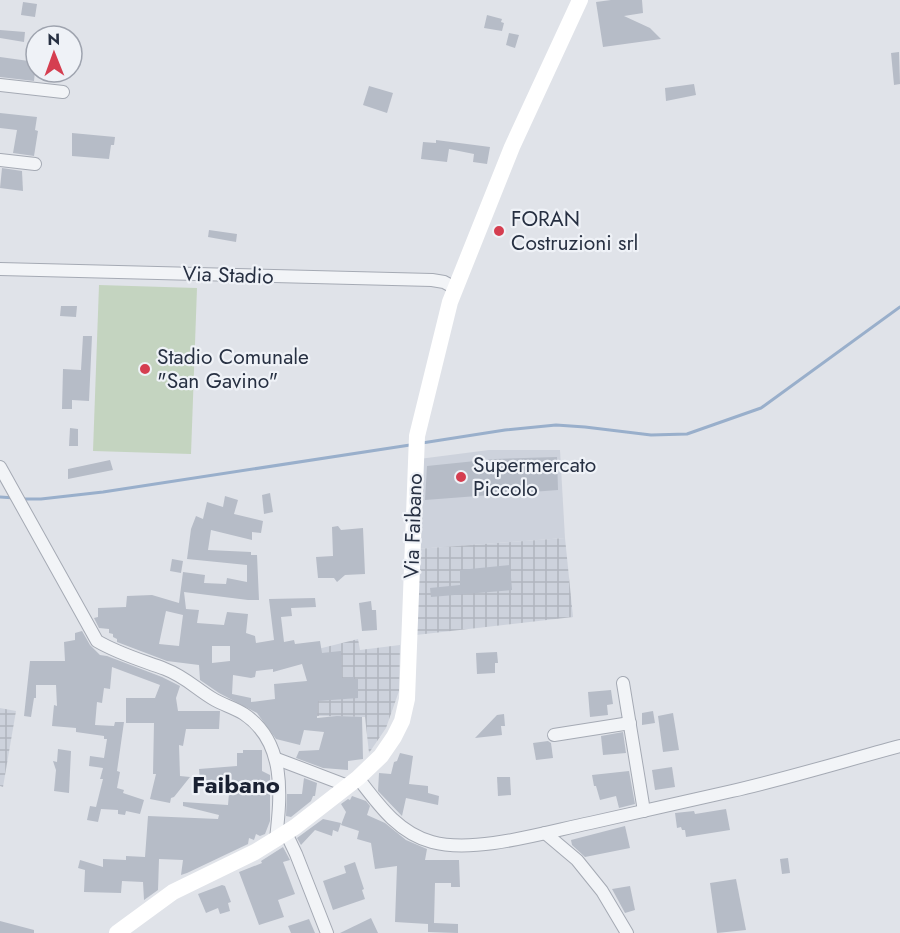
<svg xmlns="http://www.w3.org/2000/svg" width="900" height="933" font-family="Jost,sans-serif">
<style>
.built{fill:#cdd2dc}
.industrial{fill:url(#industrial-grid)}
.green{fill:#c4d4c0}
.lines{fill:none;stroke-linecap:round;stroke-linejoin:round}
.stream{stroke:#99afcb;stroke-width:3}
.building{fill:#b6bcc7;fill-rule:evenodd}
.street-casing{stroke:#a5aab4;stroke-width:14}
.street{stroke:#f2f4f7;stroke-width:12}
.secondary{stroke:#fff;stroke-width:16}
.poi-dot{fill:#d53e50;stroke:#eff2f7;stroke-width:2}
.labels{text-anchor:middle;stroke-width:4.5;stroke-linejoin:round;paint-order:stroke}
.poi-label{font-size:21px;fill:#273042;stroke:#eff2f7;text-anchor:start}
.street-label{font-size:21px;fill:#273042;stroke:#eff2f7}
.quarter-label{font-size:24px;font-weight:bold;fill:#1a2132;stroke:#eff2f7}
</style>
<defs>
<pattern id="industrial-grid" width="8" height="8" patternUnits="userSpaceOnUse" patternTransform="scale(1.5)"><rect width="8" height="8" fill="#cdd2dc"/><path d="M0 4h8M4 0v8" fill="none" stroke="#b0b5be"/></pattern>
</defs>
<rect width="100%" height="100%" fill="#e0e3e9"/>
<polygon class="built" points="489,450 560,450 565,538 417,549 419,459"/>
<g class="industrial">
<polygon points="565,538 573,617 416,635 417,549"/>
<polygon points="358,639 360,650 400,645 399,691 386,728 369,753 365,717 317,716 310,651"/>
<polygon points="0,708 16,711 3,787 0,786"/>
</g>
<polygon class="green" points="99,285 197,288 191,454 93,451"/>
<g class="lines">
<g class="stream">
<polyline points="422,443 505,430 556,425 585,427 651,435 687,434 761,408 900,307"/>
<polyline points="0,497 15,498"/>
<polyline points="21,499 41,499 103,492 410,445"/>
</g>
</g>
<g class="building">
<polygon points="611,0 642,0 643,13 624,16 650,28 661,39 603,47 596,2"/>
<polygon points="23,2 37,4 35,17 21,15"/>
<polygon points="487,15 502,19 501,22 504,23 502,31 484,28"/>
<polygon points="0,30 25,32 24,42 0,38"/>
<polygon points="509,33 519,35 515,48 506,45"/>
<polygon points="899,52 900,84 894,85 891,53"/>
<polygon points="0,57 36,62 34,81 0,77"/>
<polygon points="694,84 696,95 666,101 665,88"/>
<polygon points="369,86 393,93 387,113 363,105"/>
<polygon points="0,113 37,117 35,130 38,131 34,156 13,153 17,130 0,128"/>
<polygon points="72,133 115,137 114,145 111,145 109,159 72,156"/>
<polygon points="436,140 490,147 487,164 473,162 474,154 449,149 447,162 421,159 423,142 436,143"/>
<polygon points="2,168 22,171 23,191 0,188"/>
<polygon points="209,230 237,234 236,242 208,237"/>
<polygon points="61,306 77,306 76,317 60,316"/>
<polygon points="83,336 92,336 89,401 72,400 72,409 62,409 63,369 81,370"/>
<polygon points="70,428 78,429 78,446 69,446"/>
<polygon points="557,457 558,490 425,500 427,466 495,459"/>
<polygon points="110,460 113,470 68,479 68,469"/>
<polygon points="270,493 273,512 264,514 262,495"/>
<path d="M225,496L238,500L234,514L263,521L261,533L252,532V540L211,530L208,550L251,552V555H257L259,600H248L184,592L186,609L199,610L197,623L224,625L227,612L248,614L246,633L255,636L256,643L274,640L269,599L315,598L316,607L291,608L292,616L281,617L284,642L294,640L295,644L320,641L322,653L341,651L342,678L354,677V679H358V698L318,701L317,718L337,716L362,717L363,759L348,761V770L323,768L296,758L299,751L319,750L324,732L304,730L300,745L276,739L257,713L219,693L200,680L199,665L167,661L117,642V639L113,637V634L109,633V629L99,628L94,618L98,617V608L126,607L127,596L152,595L179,603L183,572L205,575L204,583L226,584L227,578L247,582V565L187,559L191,529L196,516L203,519L207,502L223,507ZM166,611L183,615L179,646L159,644ZM212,646H230V661L212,663ZM302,664L307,681L274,684L275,699L251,702V698L232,694L233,675L251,678L255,677L256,671L273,669V672Z"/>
<polygon points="338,526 341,530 363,528 365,574 345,575 337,582 334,578 318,578 316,557 333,556 332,527"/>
<polygon points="172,559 183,561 181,573 170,571"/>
<polygon points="510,565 512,590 431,597 430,588 460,585 460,570"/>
<polygon points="371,601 372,610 376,610 377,630 362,631 359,603"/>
<polygon points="82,631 90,645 100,655 107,656 162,677 180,686 176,698 178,711 220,711 219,729 186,729 183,746 179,745 180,776 190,777 174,797 171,798 170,803 150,799 156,774 153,774 154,723 126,723 126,698 155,698 160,685 112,667 110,689 104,688 102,703 97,702 95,725 114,726 115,722 124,722 117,771 120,772 117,788 124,790 123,793 144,800 140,814 126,811 125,815 118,814 118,810 101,809 98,822 87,820 90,806 96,807 103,779 100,779 103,768 89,766 90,756 104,758 107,739 104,739 104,736 76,732 76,728 52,726 54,705 57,706 56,685 36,685 36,698 34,698 31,717 24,716 30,661 65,661 64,642 75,640 75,633"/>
<polygon points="497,652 498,663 495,663 495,673 477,674 476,653"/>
<polygon points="611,690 613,704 607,705 608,715 590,717 588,692"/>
<polygon points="653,711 655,723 642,725 642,713"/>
<polygon points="673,713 679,750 663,752 658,716"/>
<polygon points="504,714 505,726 501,726 502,735 475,738 497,715"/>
<polygon points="623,732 626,753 603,755 601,736"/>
<polygon points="548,741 551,743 553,758 536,760 533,743"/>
<polygon points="58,749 71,751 69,793 54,791 56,770 53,761 57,762"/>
<polygon points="243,750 262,750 262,771 270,775 270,821 265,834 260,836 256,834 254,840 249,838 248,844 187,873 181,875 183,860 159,859 158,890 144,900 143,882 122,881 121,893 84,892 85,870 78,868 80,860 103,867 103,859 126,860 126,856 145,857 148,816 218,819 219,815 183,806 183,802 228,805 230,781 200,780 199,769 237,766 237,753 243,753"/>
<polygon points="400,753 413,756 409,784 428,786 428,793 439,796 438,805 406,798 402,816 378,791 379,773 391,774 394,762 397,761"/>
<polygon points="672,767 675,787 655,790 652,770"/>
<polygon points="629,771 635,804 619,808 616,796 600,800 596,786 594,786 592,775"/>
<polygon points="497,777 510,777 511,795 498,796"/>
<polygon points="304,778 317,783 315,796 313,796 311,801 291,817 286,816 287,794 302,794"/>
<polygon points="352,796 366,801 370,806 367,815 385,823 406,840 427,849 425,860 459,860 460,887 451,887 451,883 435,883 434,923 458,924 458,933 428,932 428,924 395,922 397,866 375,869 371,843 357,839 359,831 341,825 346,812 341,804 348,799 350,800"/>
<polygon points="726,809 730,830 686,837 685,830 682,830 681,827 677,828 675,813 694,811 695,814"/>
<polygon points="323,819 341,823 338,832 333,830 332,836 315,830 301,845 297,838"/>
<polygon points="625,826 630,848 585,857 572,845 571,840"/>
<polygon points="283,847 290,860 283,862 295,894 278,900 284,917 259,925 239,872 262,863 261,861"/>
<polygon points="788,858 790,873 782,874 780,859"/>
<polygon points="355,862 364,889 362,890 365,899 333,910 323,881 346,873 344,866"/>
<polygon points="736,879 746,930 717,933 710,883"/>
<polygon points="222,885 225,886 231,902 228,903 230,911 220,914 218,908 206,913 198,894"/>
<polygon points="630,886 635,910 625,913 612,889"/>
<polygon points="371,918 378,933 340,933"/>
<polygon points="309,919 315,933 291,933 288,926"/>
<polygon points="0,921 34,930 34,933 0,933"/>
</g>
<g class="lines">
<defs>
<g id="street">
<polyline points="0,85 63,92"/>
<polyline points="0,160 35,164"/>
<polyline points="0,269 432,280 444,282 455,288"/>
<path d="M0,467L97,641C119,654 141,660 165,669C186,677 196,689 215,700C224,705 235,708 244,714C286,742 281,795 276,839"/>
<polyline points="623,683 644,811"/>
<polyline points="554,735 630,723"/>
<polyline points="277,759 348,786"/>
<path d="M358,778C378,804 398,833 432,842C475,854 546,832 590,823C637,812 685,802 732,791C789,778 844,761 900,746"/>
<polyline points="286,833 296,854 327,933"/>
<polyline points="545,833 577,860 602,891 627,933"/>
</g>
</defs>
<use href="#street" class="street-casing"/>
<use href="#street" class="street"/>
<polyline class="secondary" points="117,933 173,892 255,852 276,839 295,827 358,778 381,756 394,737 402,721 407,699 417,436 450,302 512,147 580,0"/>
</g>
<g class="poi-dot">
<circle cx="499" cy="231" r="6"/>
<circle cx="145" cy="369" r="6"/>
<circle cx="461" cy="477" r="6"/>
</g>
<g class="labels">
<g class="poi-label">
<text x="511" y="226">FORAN<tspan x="511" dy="24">Costruzioni srl</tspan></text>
<text x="157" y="364">Stadio Comunale<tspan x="157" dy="24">"San Gavino"</tspan></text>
<text x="473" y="472">Supermercato<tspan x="473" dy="24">Piccolo</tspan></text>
</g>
<g class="street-label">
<text transform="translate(228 275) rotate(2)" y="7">Via Stadio</text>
<text transform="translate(413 526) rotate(-88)" y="7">Via Faibano</text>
</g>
<g class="quarter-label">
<text x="236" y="793">Faibano</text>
</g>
</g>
<g transform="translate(54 54) rotate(359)"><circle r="28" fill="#eff2f7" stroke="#9fa4af" stroke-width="1.5"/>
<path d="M0-4.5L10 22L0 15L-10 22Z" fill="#d53e50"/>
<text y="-9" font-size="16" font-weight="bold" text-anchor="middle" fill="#273042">N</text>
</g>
</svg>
